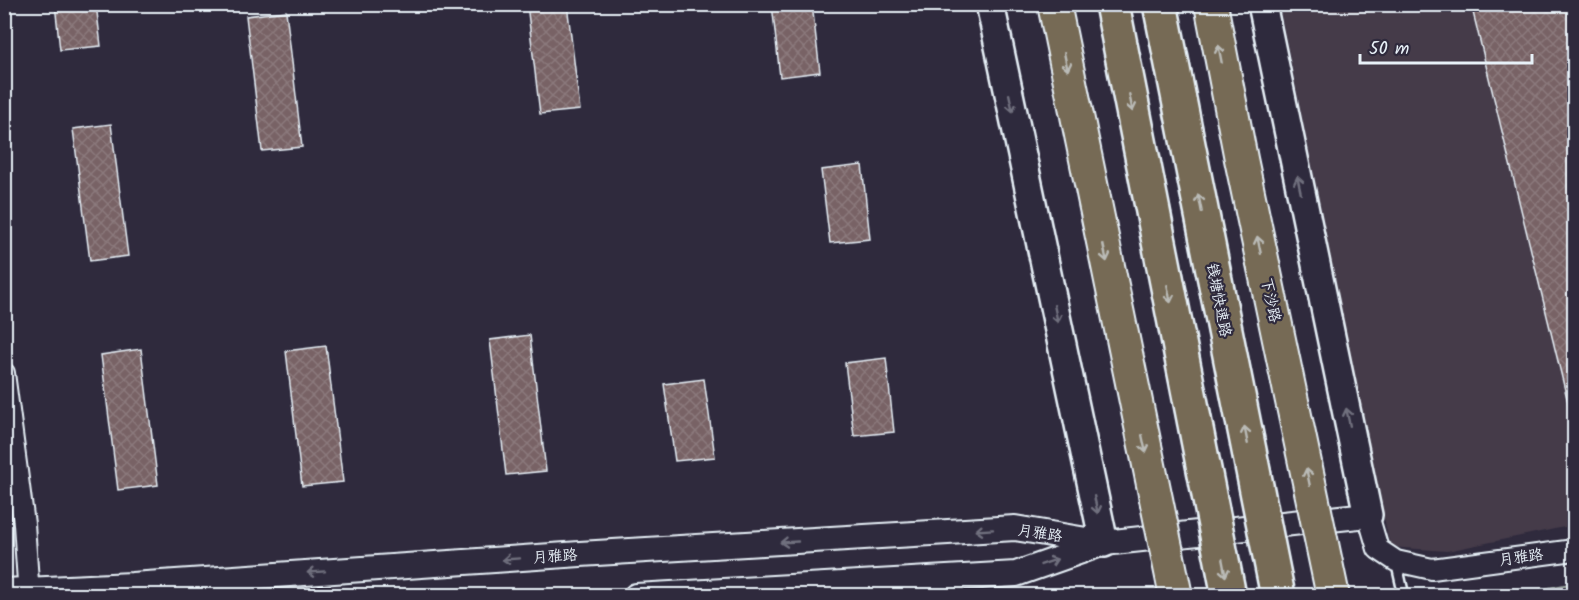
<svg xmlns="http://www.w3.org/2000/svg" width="1579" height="600" font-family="Kalam,'LXGW WenKai TC',sans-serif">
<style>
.built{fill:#453b49}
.park{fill:url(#park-dots);stroke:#a4aeab;stroke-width:1.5}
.building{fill:url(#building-cross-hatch);stroke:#e8f1f8;stroke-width:1.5}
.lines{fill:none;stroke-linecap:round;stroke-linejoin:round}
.service-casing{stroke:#e8f1f8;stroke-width:14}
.minor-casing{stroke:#e8f1f8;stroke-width:24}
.tertiary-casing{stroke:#e8f1f8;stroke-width:28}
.secondary-casing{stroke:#e8f1f8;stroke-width:32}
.service{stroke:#2f2a3d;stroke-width:9}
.minor{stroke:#2f2a3d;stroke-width:20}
.tertiary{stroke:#2f2a3d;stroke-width:24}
.secondary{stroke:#2f2a3d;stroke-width:27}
.primary-bridge-casing{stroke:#e8f1f8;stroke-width:36;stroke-linecap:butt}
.trunk-bridge-casing{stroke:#e8f1f8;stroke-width:38;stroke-linecap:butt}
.primary-bridge{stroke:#766a55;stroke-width:32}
.trunk-bridge{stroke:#766a55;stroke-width:33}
.oneway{stroke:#babbb7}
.oneway2{stroke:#70707e}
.labels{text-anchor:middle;stroke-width:4.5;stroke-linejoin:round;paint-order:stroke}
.street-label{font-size:15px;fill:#e8f1f8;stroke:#2f2a3d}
</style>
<defs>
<pattern id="park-dots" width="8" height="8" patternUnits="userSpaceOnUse" patternTransform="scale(1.5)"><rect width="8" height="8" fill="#606a5e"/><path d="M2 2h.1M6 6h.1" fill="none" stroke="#778076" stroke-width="1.8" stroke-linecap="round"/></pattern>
<pattern id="building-cross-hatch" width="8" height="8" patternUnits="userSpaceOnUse" patternTransform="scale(1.5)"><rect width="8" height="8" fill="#786265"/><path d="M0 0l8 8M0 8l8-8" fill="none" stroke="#8b797c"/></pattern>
</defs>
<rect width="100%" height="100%" fill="#2f2a3d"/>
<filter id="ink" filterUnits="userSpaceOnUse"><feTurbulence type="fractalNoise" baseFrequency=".0167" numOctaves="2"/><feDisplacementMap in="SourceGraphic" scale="12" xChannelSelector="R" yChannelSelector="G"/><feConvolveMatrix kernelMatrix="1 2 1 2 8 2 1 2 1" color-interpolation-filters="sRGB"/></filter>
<g filter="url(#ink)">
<polygon class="built" points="1279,5 1574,5 1574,525 1447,551 1390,547"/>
<polygon class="park" points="1574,583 1574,595 1510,595"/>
<g class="building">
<polygon points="55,4 96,4 101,46 60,50"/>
<polygon points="527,4 567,4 580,110 540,114"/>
<polygon points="772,4 812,4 820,72 780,77"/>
<polygon points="1471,4 1574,4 1574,427"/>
<polygon points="286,11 302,147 262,151 246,16"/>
<polygon points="111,124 128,256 90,261 73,129"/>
<polygon points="862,165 870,239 830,243 821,170"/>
<polygon points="530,335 546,471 506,475 490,340"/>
<polygon points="326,346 343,482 302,486 286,351"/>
<polygon points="141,349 158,485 118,490 101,355"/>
<polygon points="886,358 894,432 854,436 845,363"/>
<polygon points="704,379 715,457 675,461 664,384"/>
</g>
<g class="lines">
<defs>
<polyline id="service" points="1396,561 1404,596"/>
<g id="minor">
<polyline points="4,373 24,524 29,596"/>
<polyline points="1368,515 1378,549 1396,561 1432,569 1574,550"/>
</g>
<g id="tertiary">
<polyline points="4,591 132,585 580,554 1015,528 1104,543"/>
<polyline points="636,596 1016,574 1104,543 1368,515"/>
</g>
<g id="secondary">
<polyline points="990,4 1104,543"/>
<polyline points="1262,4 1368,515"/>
</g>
</defs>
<use href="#service" class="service-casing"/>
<use href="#minor" class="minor-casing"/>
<use href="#tertiary" class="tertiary-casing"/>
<use href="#secondary" class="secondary-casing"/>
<use href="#service" class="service"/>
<use href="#minor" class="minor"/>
<use href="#tertiary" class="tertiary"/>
<use href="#secondary" class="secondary"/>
<defs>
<g id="primary-bridge">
<polyline points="1054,4 1176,596"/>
<polyline points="1211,4 1241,159 1333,596"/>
</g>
<g id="trunk-bridge">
<polyline points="1112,4 1229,596"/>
<polyline points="1160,4 1278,596"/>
</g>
</defs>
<use href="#primary-bridge" class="primary-bridge-casing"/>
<use href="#trunk-bridge" class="trunk-bridge-casing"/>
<use href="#primary-bridge" class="primary-bridge"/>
<use href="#trunk-bridge" class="trunk-bridge"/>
</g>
<defs><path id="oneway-shaft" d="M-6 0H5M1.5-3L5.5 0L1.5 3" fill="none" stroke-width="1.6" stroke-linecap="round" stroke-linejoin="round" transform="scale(1.5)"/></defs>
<g class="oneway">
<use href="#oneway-shaft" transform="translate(1220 54) rotate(-101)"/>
<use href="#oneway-shaft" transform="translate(1066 62) rotate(78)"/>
<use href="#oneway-shaft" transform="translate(1131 103) rotate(79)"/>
<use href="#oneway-shaft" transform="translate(1200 203) rotate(-101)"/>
<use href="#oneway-shaft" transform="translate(1259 245) rotate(-102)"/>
<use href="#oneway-shaft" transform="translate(1105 253) rotate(78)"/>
<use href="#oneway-shaft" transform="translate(1169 294) rotate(79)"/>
<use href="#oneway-shaft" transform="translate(1246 435) rotate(-101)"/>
<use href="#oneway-shaft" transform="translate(1144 444) rotate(78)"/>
<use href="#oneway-shaft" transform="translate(1308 477) rotate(-102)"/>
<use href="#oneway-shaft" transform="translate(1224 568) rotate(79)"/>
</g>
<g class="oneway2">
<use href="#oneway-shaft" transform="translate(1011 103) rotate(78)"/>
<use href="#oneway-shaft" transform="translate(1299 185) rotate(-102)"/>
<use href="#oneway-shaft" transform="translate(1056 314) rotate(78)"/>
<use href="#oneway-shaft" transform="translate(1348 417) rotate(-102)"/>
<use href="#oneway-shaft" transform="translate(1096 505) rotate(78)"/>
<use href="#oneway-shaft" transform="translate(984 530) rotate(176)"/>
<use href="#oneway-shaft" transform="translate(789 542) rotate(177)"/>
<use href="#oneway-shaft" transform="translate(511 559) rotate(176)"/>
<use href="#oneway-shaft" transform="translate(1049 562) rotate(-19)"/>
<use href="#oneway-shaft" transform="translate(316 572) rotate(176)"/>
</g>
</g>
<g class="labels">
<g class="street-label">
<text transform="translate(1219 300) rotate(79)" y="5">钱塘快速路</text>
<text transform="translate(1271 300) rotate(78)" y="5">下沙路</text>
<text transform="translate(1040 533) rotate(9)" y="5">月雅路</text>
<text transform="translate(555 556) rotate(-4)" y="5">月雅路</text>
<text transform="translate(1521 557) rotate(-8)" y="5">月雅路</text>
</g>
</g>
<rect width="1579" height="600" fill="none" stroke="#2f2a3d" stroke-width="24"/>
<rect x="12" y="12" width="1555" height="576" fill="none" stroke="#e8f1f8" stroke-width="2" filter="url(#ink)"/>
<path d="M1360 54v9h172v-9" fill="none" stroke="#e8f1f8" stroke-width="3"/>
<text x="1369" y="54" font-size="18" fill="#e8f1f8" stroke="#2f2a3d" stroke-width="4.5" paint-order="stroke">50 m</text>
</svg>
